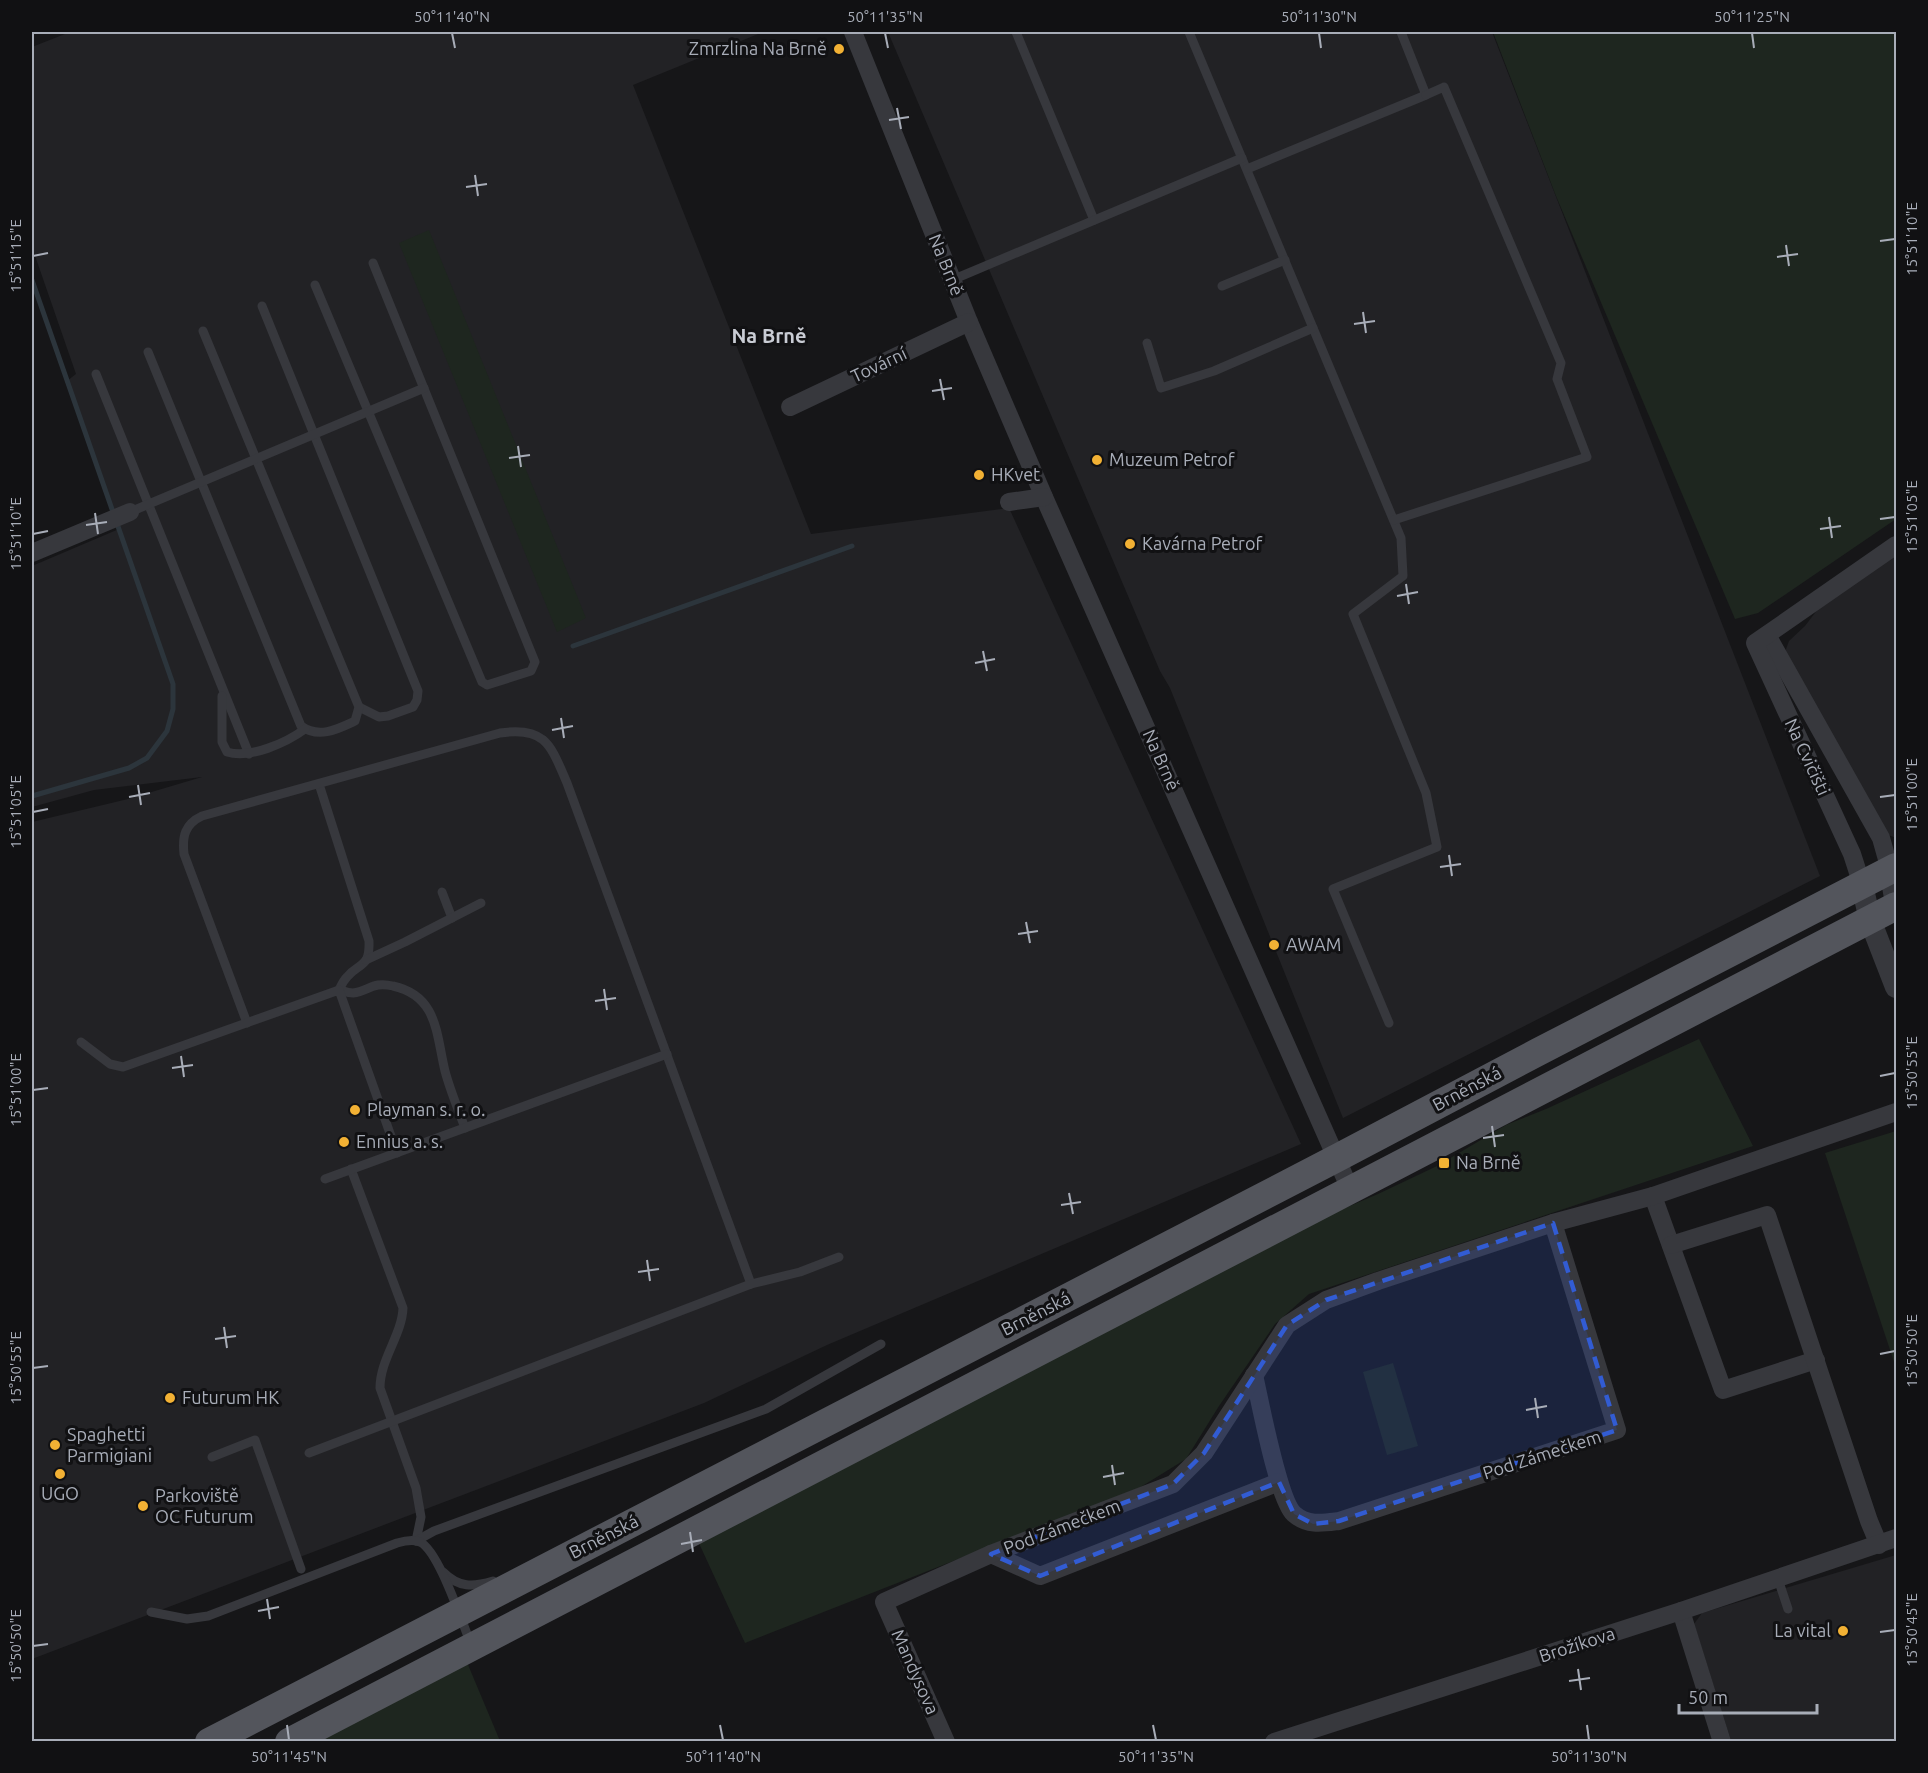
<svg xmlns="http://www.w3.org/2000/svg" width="1928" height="1773" font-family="Ubuntu,sans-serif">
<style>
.built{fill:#222225}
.green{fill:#1e261f}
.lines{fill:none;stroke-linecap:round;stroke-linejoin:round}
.stream{stroke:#2c353c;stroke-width:5}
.service{stroke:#37383d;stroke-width:9}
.minor{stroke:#37383d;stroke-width:18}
.tertiary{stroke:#37383d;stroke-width:22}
.primary{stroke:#53555c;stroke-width:28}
.marked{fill:#325cd3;fill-opacity:0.2;stroke:#325cd3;stroke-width:4.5;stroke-dasharray:12 8;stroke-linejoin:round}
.ticks{fill:none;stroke:#a8adb8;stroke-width:2}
.poi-dot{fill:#f2b134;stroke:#111113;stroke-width:2}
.labels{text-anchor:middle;stroke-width:6;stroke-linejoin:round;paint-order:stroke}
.poi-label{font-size:18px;fill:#a8adb8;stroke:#111113;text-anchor:start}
.street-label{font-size:18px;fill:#a8adb8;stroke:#111113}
.neighbourhood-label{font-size:20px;font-weight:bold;fill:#c9ccd4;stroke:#111113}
.neatline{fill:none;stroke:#a8adb8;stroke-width:2}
.ticks-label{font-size:15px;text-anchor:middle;fill:#a8adb8}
</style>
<rect width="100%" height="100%" fill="#161618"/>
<g class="built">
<polygon points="70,32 763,32 633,85 811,534 1009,508 1301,1144 827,1345 704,1403 32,1659 32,822 128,799 202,777 94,790 32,807 32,566 119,529 67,381 76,374 32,247 32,47"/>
<polygon points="888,32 1492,32 1820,876 1343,1118 1170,688 1160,671"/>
<polygon points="1896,553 1896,838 1881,832 1785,652 1789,641 1805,626 1818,609"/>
<polygon points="1896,1555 1896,1741 1731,1741 1694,1624 1702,1613"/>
</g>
<g class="green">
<polygon points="1493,32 1896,32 1896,519 1758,613 1735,619 1556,196"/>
<polygon points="429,230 586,618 557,632 399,243"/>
<polygon points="1699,1039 1753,1146 1309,1294 1275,1324 1219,1406 1186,1459 1139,1488 745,1643 697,1539 1305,1225 1378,1194 1437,1166 1506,1125 1546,1109"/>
<polygon points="1896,1131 1896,1368 1825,1153"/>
<polygon points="1393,1363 1418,1446 1387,1455 1363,1372"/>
<polygon points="466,1660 500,1741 305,1742"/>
</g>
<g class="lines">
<g class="stream">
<polyline points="32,280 173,684 173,709 167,731 147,758 129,768 32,796"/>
<polyline points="573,646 852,546"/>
</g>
<g class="service">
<polyline points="1016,32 1094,220"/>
<polyline points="1189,32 1401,538 1403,576 1353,614 1426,793 1437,847 1333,889 1389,1023"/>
<polyline points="1247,169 1426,95 1401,32"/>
<polyline points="952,280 1242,158"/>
<polyline points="315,285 482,682 487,685 531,671 535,662 373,263"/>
<polyline points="1222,286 1285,260"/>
<polyline points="262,306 418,691 417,700 413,707 388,716 379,717 359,707"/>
<polyline points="1147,343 1161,388 1214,371 1313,328"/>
<path d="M148,352L301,726C319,739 338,729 355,721L359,707L203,331"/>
<polyline points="96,374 249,754"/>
<polyline points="130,512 424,388"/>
<polyline points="1394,520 1587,457 1557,379 1561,363 1444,87 1426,95"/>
<path d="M222,696V742L227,752C250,759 286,743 305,729"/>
<path d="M319,784L369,941C370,969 359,962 347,977C343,981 341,986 339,990C343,991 348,993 353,993C369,991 373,981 393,986C438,996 436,1034 445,1071C450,1090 458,1109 465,1128"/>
<polyline points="442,892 452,918"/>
<polyline points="366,960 405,942 481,903"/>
<path d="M247,1023L184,854C182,836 185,824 202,816L500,733C546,726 551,746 567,783L751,1284"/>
<polyline points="81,1042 110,1064 123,1067 339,990 397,1153"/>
<path d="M351,1169L403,1308C402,1335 380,1359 380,1388L416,1488L421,1517L416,1541"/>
<polyline points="325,1179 667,1054"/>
<polyline points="309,1453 751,1284 800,1272 839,1257"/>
<polyline points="212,1457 255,1440 301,1569"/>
<polyline points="416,1541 434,1531 766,1409 881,1344"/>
<path d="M443,1572C459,1588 473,1587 493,1581"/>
<polyline points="1778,1579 1788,1609"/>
<path d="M151,1612L187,1619L208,1616L397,1543C404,1541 413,1539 420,1542C439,1551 462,1623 471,1644"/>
</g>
<g class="minor">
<polyline points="853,32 969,322 1044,497 1350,1189"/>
<polyline points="790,407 969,322"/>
<polyline points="1009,502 1044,497"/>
<polyline points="32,553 130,512"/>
<polyline points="1767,635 1881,838 1890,870"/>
<polyline points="1862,885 1852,854 1755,643 1896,545"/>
<polyline points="1653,1196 1723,1390 1816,1360"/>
<polyline points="1671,1245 1767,1215 1869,1521 1879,1545"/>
<path d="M1254,1375C1260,1401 1278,1499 1294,1514C1308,1526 1323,1523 1339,1521L1617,1430L1553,1223"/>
<polyline points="991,1554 1040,1576 1279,1482"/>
<polyline points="1681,1611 1722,1742"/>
<polyline points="946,1742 884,1602 991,1554 1173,1484 1204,1453 1287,1325 1326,1300 1378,1281 1553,1223 1653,1196 1896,1112"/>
<polyline points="1274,1742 1681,1611 1896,1538"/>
</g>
<g class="tertiary">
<polyline points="1890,870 1896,903"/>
<polyline points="1862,885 1870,920 1896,987"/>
</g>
<g class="primary">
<polyline points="209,1742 1337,1158 1538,1052 1896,867"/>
<polyline points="289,1742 1896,906"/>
</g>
</g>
<path class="marked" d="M1553,1223L1617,1430L1339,1521L1313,1524L1294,1514L1279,1482L1040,1576L991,1554L1173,1484L1204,1453L1287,1325L1326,1300Z"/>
<path class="ticks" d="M452,33L455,48M885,33L888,48M1319,33L1321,48M1752,33L1754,48M897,108L901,129M889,120L909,117M475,175L478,196M466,187L487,184M1880,241L1895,239M1786,245L1789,266M33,256L48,253M1777,257L1798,254M1363,312L1366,333M1354,324L1375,321M940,379L944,400M932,391L952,388M518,446L521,467M509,458L530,455M95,513L98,534M1829,517L1832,538M1880,519L1895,517M86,525L107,522M1820,529L1841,526M33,534L48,531M1406,584L1409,604M1397,596L1418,592M983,651L987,671M975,663L995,659M561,718L564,738M552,730L573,726M138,785L141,805M129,797L150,793M1880,797L1895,795M33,812L48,809M1449,855L1452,876M1440,867L1461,864M1026,922L1030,943M1018,934L1038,931M604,989L607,1010M595,1001L616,998M181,1056L184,1077M172,1068L193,1065M1880,1076L1895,1073M33,1090L48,1088M1492,1126L1495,1147M1483,1138L1504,1135M1069,1193L1073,1214M1061,1205L1081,1202M647,1260L650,1281M638,1272L659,1269M224,1327L227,1348M215,1339L236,1336M1880,1354L1895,1351M33,1368L48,1366M1535,1398L1538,1418M1526,1410L1547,1406M1112,1465L1115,1485M1103,1477L1124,1473M690,1532L693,1552M681,1544L702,1540M267,1599L270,1619M258,1611L279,1607M1880,1632L1895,1630M33,1646L48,1644M1578,1669L1581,1690M1569,1681L1590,1678M287,1725L289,1740M720,1725L723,1740M1153,1725L1156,1740M1587,1725L1589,1740"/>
<g class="poi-dot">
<circle cx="839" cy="49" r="6"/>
<circle cx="1097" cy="460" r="6"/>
<circle cx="979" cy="475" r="6"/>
<circle cx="1130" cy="544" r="6"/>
<circle cx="1274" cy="945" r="6"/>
<circle cx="355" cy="1110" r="6"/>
<circle cx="344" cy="1142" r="6"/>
<rect x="1438" y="1157" width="12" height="12" rx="3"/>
<circle cx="170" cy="1398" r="6"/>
<circle cx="55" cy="1445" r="6"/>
<circle cx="60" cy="1474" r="6"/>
<circle cx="143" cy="1506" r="6"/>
<circle cx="1843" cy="1631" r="6"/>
</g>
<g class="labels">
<g class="poi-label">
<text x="827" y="55" text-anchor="end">Zmrzlina Na Brně</text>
<text x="1109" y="466">Muzeum Petrof</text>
<text x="991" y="481">HKvet</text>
<text x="1142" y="550">Kavárna Petrof</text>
<text x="1286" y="951">AWAM</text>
<text x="367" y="1116">Playman s. r. o.</text>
<text x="356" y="1148">Ennius a. s.</text>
<text x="1456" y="1169">Na Brně</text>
<text x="182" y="1404">Futurum HK</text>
<text x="67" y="1441">Spaghetti<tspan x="67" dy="21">Parmigiani</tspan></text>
<text x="60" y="1500" text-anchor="middle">UGO</text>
<text x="155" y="1502">Parkoviště<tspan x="155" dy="21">OC Futurum</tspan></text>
<text x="1831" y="1637" text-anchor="end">La vital</text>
</g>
<g class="street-label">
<text transform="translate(946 265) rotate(68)" y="6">Na Brně</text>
<text transform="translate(879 365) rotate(-25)" y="6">Tovární</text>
<text transform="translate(1807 757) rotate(65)" y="6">Na Cvičišti</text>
<text transform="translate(1161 760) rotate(66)" y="6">Na Brně</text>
<text transform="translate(1467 1089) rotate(-28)" y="6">Brněnská</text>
<text transform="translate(1036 1314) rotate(-27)" y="6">Brněnská</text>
<text transform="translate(1542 1455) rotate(-18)" y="6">Pod Zámečkem</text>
<text transform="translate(1062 1527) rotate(-21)" y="6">Pod Zámečkem</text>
<text transform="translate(604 1537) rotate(-27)" y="6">Brněnská</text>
<text transform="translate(1577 1645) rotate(-18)" y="6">Brožíkova</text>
<text transform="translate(915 1672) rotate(66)" y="6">Mandysova</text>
</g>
<g class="neighbourhood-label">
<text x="769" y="343">Na Brně</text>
</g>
</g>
<rect width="1928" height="1773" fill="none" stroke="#111113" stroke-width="66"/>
<path d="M1679 1704v9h138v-9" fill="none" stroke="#a8adb8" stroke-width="3"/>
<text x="1688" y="1704" font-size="18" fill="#a8adb8" stroke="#111113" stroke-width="4.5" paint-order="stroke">50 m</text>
<rect x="33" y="33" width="1862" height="1707" class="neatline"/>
<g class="ticks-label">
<text x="452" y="22">50°11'40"N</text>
<text x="885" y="22">50°11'35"N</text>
<text x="1319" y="22">50°11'30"N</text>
<text x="1752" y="22">50°11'25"N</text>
<text transform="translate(1912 239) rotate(-90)" y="5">15°51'10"E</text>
<text transform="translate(16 256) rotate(-90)" y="5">15°51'15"E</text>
<text transform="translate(1912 517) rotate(-90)" y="5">15°51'05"E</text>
<text transform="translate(16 534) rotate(-90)" y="5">15°51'10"E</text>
<text transform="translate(1912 795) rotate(-90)" y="5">15°51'00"E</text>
<text transform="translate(16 812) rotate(-90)" y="5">15°51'05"E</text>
<text transform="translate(1912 1073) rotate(-90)" y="5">15°50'55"E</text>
<text transform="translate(16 1090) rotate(-90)" y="5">15°51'00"E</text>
<text transform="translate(1912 1351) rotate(-90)" y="5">15°50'50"E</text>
<text transform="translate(16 1368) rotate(-90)" y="5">15°50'55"E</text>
<text transform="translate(1912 1630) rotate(-90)" y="5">15°50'45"E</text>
<text transform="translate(16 1646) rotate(-90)" y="5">15°50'50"E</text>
<text x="289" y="1762">50°11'45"N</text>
<text x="723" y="1762">50°11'40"N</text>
<text x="1156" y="1762">50°11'35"N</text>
<text x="1589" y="1762">50°11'30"N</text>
</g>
</svg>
